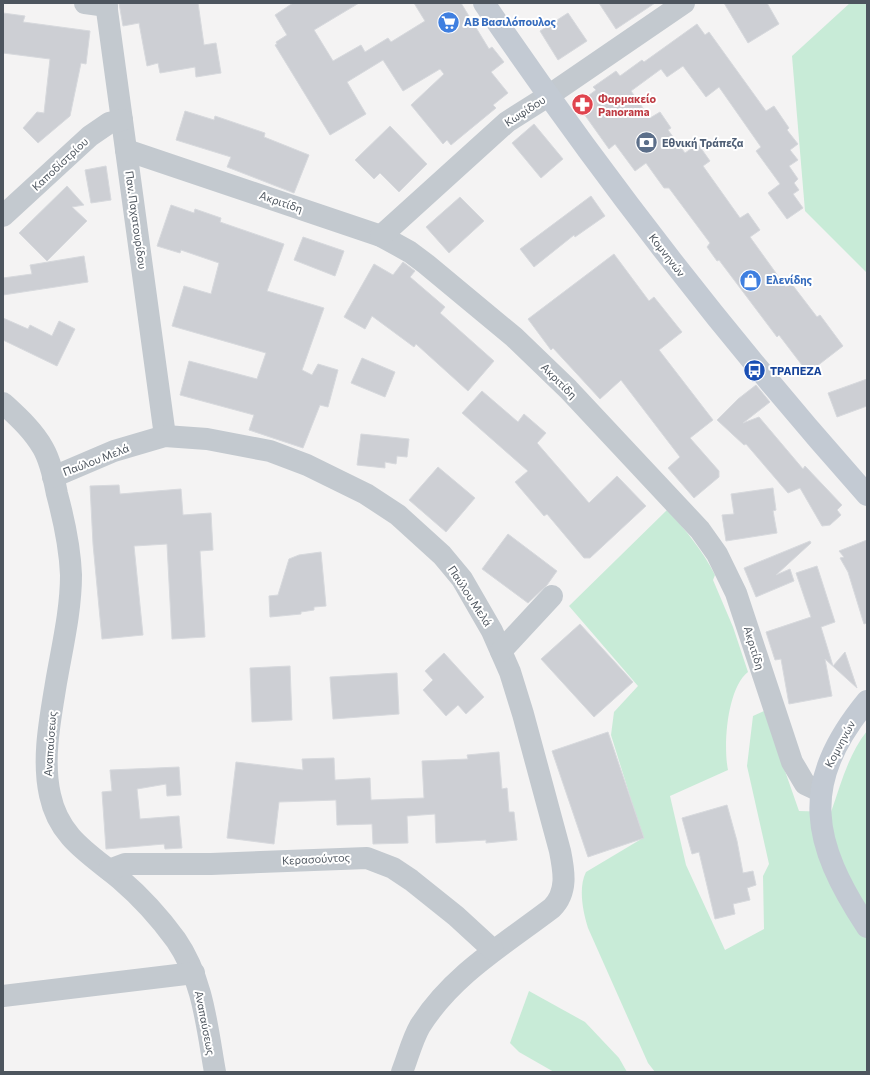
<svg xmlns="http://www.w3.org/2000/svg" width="870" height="1075" font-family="Commissioner,sans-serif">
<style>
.green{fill:#c8ebd7}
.building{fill:#cdcfd4;stroke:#d7d9dd}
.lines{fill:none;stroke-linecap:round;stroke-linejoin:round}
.minor{stroke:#c3c9cf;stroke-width:22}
.secondary{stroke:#c3cad3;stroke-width:22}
.labels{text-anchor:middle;stroke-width:4;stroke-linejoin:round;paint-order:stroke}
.shop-label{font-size:11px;font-weight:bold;fill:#366cbe;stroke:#fff;text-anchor:start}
.health-label{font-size:11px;font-weight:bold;fill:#be3a42;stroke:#fff;text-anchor:start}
.street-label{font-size:11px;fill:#4d555e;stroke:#fff}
.service-label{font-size:11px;font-weight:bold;fill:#4e5e75;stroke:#fff;text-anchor:start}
.transit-label{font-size:11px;font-weight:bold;fill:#164399;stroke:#fff;text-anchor:start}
</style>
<rect width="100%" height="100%" fill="#f4f3f3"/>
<g class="green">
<polygon points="850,3 867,3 867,273 805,211 792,56"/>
<path d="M667,510C686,530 702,550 715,575L713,580L733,627L748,672C727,688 723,746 728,770L670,796L686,865L725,950L764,929L763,876L769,864L747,766L753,716L764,711L799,811L831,812C841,784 848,755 867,731V1072H655L648,1063L588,928C583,912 578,888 586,872L643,838L611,735L614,712L638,686L569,606Z"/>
<polygon points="529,991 585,1022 619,1058 627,1072 554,1072 519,1052 510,1043"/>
</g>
<g class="building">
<polygon points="119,3 198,3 204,45 216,43 221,73 196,77 195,67 160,73 158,63 147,66 139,23 123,26"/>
<polygon points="293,3 359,3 314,30 333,61 361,45 365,52 388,38 391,42 425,21 414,3 461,3 489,49 492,47 504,62 491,72 508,93 493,105 496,108 451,145 447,140 443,144 411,105 444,74 440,69 403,91 383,60 347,82 366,114 330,135 275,45 277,44 276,42 287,35 275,15"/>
<polygon points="599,3 655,3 616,29"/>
<polygon points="724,3 767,3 779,24 748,43"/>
<polygon points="3,13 25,16 23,22 90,31 86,64 81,63 70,116 38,143 23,128 37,112 44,113 50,59 3,53"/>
<polygon points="568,13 587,41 558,60 540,31"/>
<polygon points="697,24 705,35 709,32 766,111 774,106 789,128 787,130 798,144 790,150 798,160 789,166 798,179 794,183 799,190 793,194 803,208 787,219 768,193 780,184 756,151 761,147 719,87 706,97 683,66 667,77 661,69 631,91 650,118 660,112 671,128 668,130 685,153 698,144 710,161 703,166 740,218 748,213 760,230 750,237 786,287 791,283 817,317 820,315 843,346 808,373 779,335 777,337 719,260 717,261 707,247 710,243 669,188 664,188 646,163 635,171 615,144 609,149 577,104 596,90 593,87 616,71 620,76 642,60 644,62"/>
<polygon points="185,111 214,120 215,116 265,133 264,137 309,155 294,193 227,167 231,157 176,140"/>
<polygon points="534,124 563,159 541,178 512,143"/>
<polygon points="390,126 427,164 399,192 380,173 374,179 355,160"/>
<polygon points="106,166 111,200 91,203 85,170"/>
<polygon points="67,186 84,205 72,207 87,221 47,261 19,233"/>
<polygon points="591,196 605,216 575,237 574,235 534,267 520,249"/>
<polygon points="460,197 484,221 449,253 426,227"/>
<polygon points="171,205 194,213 195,209 221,218 220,222 284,244 267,291 324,308 302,370 312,375 318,364 338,370 328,407 320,405 303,448 249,430 254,415 180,395 189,361 257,379 266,353 172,326 184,286 211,294 219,263 181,250 180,253 157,246"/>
<polygon points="303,237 344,251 335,276 294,260"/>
<polygon points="614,254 649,301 654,297 682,332 659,350 713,420 690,438 719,471 719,477 694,498 668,468 680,457 621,380 600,399 553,348 551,350 528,319"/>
<polygon points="84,256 88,282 3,295 3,278 32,274 30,265"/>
<polygon points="403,262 415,271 410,277 445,307 440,313 494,361 468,391 416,344 414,347 372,316 365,329 344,317 374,264 393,275"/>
<polygon points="3,318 28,329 30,325 52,336 59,321 75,329 57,366 3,340"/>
<polygon points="362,358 395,372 385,397 351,383"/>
<polygon points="867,379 867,406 837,417 828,393"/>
<polygon points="756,385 770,402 743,423 759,417 803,469 805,466 842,505 837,510 841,515 830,525 822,526 800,488 788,493 746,444 744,445 717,420 738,399"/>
<polygon points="482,391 518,422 524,414 546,433 537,443 589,503 617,476 646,506 590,558 584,558 547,514 544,516 515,482 528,471 462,413"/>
<polygon points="361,434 409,439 407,457 397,456 396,464 385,462 385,468 357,465"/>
<polygon points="438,467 475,498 446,532 409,500"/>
<polygon points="119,485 120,494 181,489 183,515 211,513 213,550 200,551 205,637 172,639 167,544 134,546 143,635 102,639 93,544 90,486"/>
<polygon points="773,488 776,510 773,511 777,533 726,541 722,515 734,514 731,494"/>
<polygon points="508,534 557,571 547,585 528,603 482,569"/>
<polygon points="867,540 867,623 864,624 848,572 840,558 844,557 839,551"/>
<polygon points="810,541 811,543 776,575 790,569 794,581 756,597 744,568"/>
<polygon points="321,552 326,606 314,607 314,610 301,612 301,614 270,617 269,596 278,595 289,559 299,555"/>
<polygon points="817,566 835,622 821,627 833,666 845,652 857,688 825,659 832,696 789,704 781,659 775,660 766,632 811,617 796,573"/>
<polygon points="580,624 633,682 594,717 541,659"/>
<polygon points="444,653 484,697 466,714 458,705 446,716 423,690 433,680 425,671"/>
<polygon points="290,666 292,720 252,722 250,668"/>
<polygon points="397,673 399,714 333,719 330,677"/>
<polygon points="608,732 644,838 588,857 552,751"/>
<polygon points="499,752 502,789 507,788 509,812 514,812 517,840 486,843 486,840 436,843 435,814 407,816 408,843 373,844 372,824 337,825 336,800 279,802 274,844 227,838 236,762 303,770 302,759 334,758 335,780 370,778 371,800 424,798 422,761 468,759 467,755"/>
<polygon points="179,767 181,795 167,796 166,784 137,789 140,819 179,816 182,848 165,849 164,844 106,849 102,792 112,791 110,770"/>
<polygon points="727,805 737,841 743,873 753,871 756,885 747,888 750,900 733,904 735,914 715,919 699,852 692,854 682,818"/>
</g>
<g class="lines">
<g class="minor">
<polyline points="85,3 107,6"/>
<polyline points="106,3 165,436"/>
<polyline points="126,150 381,236 410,252 426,264 514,337 568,389 700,530 717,554 736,593 792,762 805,784 820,791"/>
<polyline points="3,216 90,136 109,123 122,120"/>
<polyline points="381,236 507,122 548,96 684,3"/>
<path d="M3,403C17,416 33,430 43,448C51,462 54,479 57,494C64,520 70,548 71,575C71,611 62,648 56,683C50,720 42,759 50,795C59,838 90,854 120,879C141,897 160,918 176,940C203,979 207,1027 215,1072"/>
<path d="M53,477L114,451L165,436L207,439L270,451L307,465L366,494L398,515L442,555L462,579L492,631L510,672L523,714L560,851C564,871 568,892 552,908C505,944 453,974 420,1026C412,1040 408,1057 402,1072"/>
<polyline points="501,651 552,596"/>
<polyline points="109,870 125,864 211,864 367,858 393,868 411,880 456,916 493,950"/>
<polyline points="3,996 194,973"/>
</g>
<g class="secondary">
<path d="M484,3C601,175 729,340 867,495"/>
<path d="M867,701C799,784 811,842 867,927"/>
</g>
</g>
<defs>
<symbol id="supermarket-disc" viewBox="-11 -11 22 22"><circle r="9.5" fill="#3f7fe0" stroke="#fff"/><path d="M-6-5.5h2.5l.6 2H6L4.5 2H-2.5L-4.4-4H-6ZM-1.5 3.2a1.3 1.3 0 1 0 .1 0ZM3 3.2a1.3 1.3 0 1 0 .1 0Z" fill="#fff"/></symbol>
<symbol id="pharmacy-disc" viewBox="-11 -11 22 22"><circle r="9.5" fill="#e0444e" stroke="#fff"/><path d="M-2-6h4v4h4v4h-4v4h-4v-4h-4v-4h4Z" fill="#fff"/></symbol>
<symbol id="bank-disc" viewBox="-11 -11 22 22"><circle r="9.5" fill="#5c6f8a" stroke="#fff"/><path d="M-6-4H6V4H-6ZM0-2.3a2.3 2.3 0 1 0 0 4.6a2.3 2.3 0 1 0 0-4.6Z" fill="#fff"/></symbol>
<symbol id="shop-disc" viewBox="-11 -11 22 22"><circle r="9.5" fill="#3f7fe0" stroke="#fff"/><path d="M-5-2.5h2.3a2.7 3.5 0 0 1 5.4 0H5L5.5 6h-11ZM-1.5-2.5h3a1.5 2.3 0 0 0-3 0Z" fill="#fff"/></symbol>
<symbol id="bus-disc" viewBox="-11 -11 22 22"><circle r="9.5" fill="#1a4fb4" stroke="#fff"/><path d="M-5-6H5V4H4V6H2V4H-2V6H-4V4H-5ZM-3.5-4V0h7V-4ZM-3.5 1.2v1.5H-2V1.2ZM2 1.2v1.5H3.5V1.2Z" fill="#fff"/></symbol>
</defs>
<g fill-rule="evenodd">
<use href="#supermarket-disc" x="436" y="10" width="25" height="25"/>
<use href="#pharmacy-disc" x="570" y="92" width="25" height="25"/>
<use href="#bank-disc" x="634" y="130" width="25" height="25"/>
<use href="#shop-disc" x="738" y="268" width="25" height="25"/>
<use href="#bus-disc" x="742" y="358" width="25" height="25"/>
</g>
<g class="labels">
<g class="shop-label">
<text x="464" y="26">ΑΒ Βασιλόπουλος</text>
<text x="766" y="284">Ελενίδης</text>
</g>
<g class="health-label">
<text x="598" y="103">Φαρμακείο<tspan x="598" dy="13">Panorama</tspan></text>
</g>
<g class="street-label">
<text transform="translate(525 111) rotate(-33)" y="4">Κωφίδου</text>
<text transform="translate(60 164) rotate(-43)" y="4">Καποδίστρίου</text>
<text transform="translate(281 202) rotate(19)" y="4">Ακριτίδη</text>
<text transform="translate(136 220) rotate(82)" y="4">Παν. Παχατουρίδου</text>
<text transform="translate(667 255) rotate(52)" y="4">Κομνηνών</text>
<text transform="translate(559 381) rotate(45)" y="4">Ακριτίδη</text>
<text transform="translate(96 460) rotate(-21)" y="4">Παύλου Μελά</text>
<text transform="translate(470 596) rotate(57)" y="4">Παύλου Μελά</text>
<text transform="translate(754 648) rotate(73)" y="4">Ακριτίδη</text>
<text transform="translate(50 744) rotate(-86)" y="4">Αναπαύσεως</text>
<text transform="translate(840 744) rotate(-62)" y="4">Κομνηνών</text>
<text transform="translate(316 859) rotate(-3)" y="4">Κερασούντος</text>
<text transform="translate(205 1023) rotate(79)" y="4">Αναπαύσεως</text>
</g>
<g class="service-label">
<text x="662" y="147">Εθνική Τράπεζα</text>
</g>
<g class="transit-label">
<text x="770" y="375">ΤΡΑΠΕΖΑ</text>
</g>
</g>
<rect width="870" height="1075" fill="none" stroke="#4d555e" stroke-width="8"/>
</svg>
